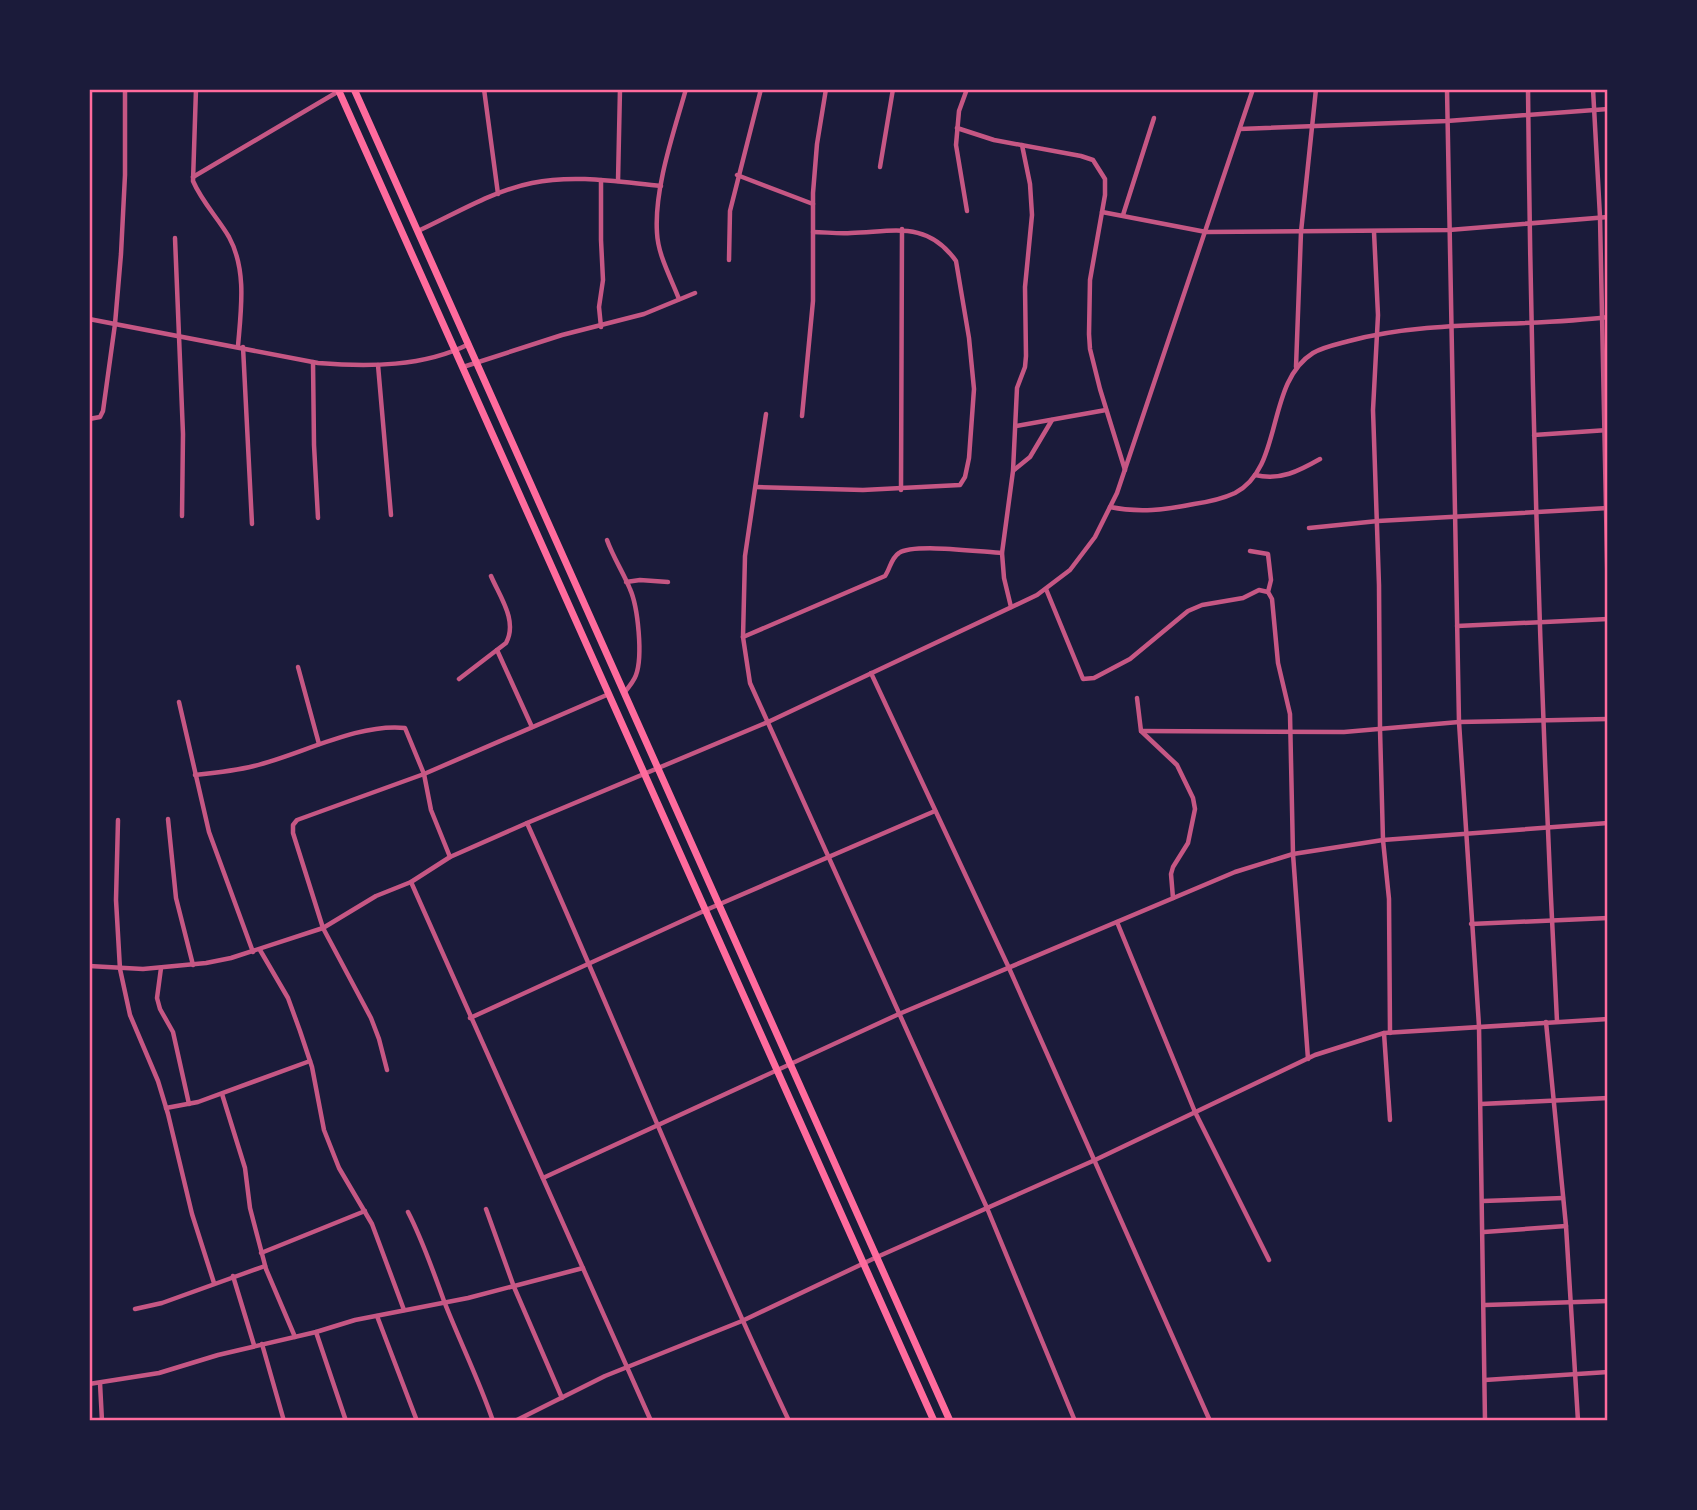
<svg xmlns="http://www.w3.org/2000/svg" width="1697" height="1510" font-family="'Source Serif 4',serif">
<style>
.lines{fill:none;stroke-linecap:round;stroke-linejoin:round}
.minor{stroke:#c65784;stroke-width:4.5}
.primary{stroke:#ff6b9d;stroke-width:7}
.neatline{fill:none;stroke:#ff6b9d;stroke-width:2.5}
</style>
<rect width="100%" height="100%" fill="#1b1b3a"/>
<g class="lines">
<g class="minor">
<path d="M196,89L193,181C202,202 218,218 229,237C247,270 241,310 238,346"/>
<polyline points="484,89 498,194"/>
<polyline points="967,89 959,111 956,145 967,211"/>
<polyline points="1447,89 1459,722 1479,1026 1485,1421"/>
<path d="M1528,89C1531,400 1541,711 1557,1021"/>
<polyline points="1593,89 1600,217 1608,607"/>
<polyline points="957,128 994,140 1081,156 1093,160 1105,179 1105,195 1090,280 1089,334 1090,349 1100,389 1125,470"/>
<polyline points="1240,129 1447,121 1608,109"/>
<polyline points="880,167 893,89"/>
<polyline points="737,175 813,204"/>
<polyline points="193,177 339,91"/>
<polyline points="601,180 601,240 603,280 599,307 601,327"/>
<polyline points="618,181 620,89"/>
<polyline points="1102,212 1206,232 1449,230 1608,217"/>
<polyline points="1123,215 1154,118"/>
<path d="M418,231C455,214 492,191 532,183C575,174 619,182 661,186"/>
<polyline points="1374,232 1378,315 1373,410 1379,585 1380,729 1383,840 1389,899 1390,1033"/>
<polyline points="175,238 183,434 182,516"/>
<polyline points="729,260 730,211 761,89"/>
<path d="M679,299C671,278 658,255 657,233C654,188 674,132 686,89"/>
<path d="M89,319L318,363C368,367 424,367 469,344"/>
<polyline points="243,347 252,524"/>
<polyline points="313,362 314,445 318,518"/>
<polyline points="378,365 391,515"/>
<polyline points="463,367 562,335 644,314 695,293"/>
<polyline points="1296,367 1301,232 1316,89"/>
<polyline points="766,414 745,556 743,637 750,683 987,1208 1075,1421"/>
<polyline points="802,416 813,301 813,193 817,144 826,89"/>
<polyline points="89,419 100,417 103,411 115,324 121,254 125,175 125,89"/>
<polyline points="1016,426 1106,410"/>
<polyline points="1534,435 1608,430"/>
<polyline points="1014,470 1030,457 1052,420"/>
<path d="M1255,475C1280,481 1299,471 1320,459"/>
<path d="M756,487L863,490L960,485L965,477L969,458L974,389L969,338L956,261C927,220 893,232 851,233C838,234 825,232 813,232"/>
<polyline points="901,490 902,229"/>
<path d="M1110,507C1139,513 1165,510 1194,504C1208,502 1222,499 1235,493C1284,468 1265,383 1313,353C1323,347 1338,344 1349,341C1433,319 1522,328 1608,317"/>
<polyline points="1309,528 1378,521 1608,508"/>
<path d="M607,540C613,557 623,572 630,589C638,607 643,656 636,675C634,681 629,687 624,693"/>
<polyline points="1250,551 1268,554 1271,580 1268,592 1272,599 1278,663 1290,714 1293,854 1308,1059"/>
<polyline points="626,582 640,580 668,582"/>
<polyline points="1046,589 1083,679 1094,678 1130,659 1188,611 1202,605 1243,598 1259,590 1268,592"/>
<polyline points="1011,607 1004,578 1002,553 1013,471 1017,388 1025,367 1026,356 1025,287 1032,215 1030,184 1022,145"/>
<polyline points="1457,626 1608,619"/>
<path d="M743,637L885,576C890,569 891,558 899,553C914,543 982,552 1002,553"/>
<polyline points="497,650 532,727"/>
<polyline points="298,667 319,744"/>
<polyline points="871,673 1009,968 1210,1421"/>
<path d="M459,679L506,643C518,621 500,597 491,576"/>
<polyline points="1137,698 1141,731 1177,765 1193,798 1195,809 1188,843 1173,867 1171,874 1173,898"/>
<polyline points="179,702 209,832 253,952"/>
<polyline points="1141,731 1344,732 1459,722 1608,719"/>
<path d="M195,775C214,773 234,771 254,766C300,755 357,723 405,728L424,774L431,810L450,857"/>
<polyline points="168,819 176,898 193,965"/>
<polyline points="118,820 116,900 120,969 130,1015 158,1081 168,1114 192,1214 214,1283"/>
<path d="M527,823C616,1021 696,1224 789,1421"/>
<polyline points="411,882 651,1421"/>
<polyline points="1117,922 1195,1112 1269,1260"/>
<polyline points="1471,924 1608,918"/>
<polyline points="260,950 288,998 300,1031 312,1067 324,1130 339,1168 372,1224 404,1310"/>
<polyline points="89,966 143,969 206,963 231,958 323,928 376,896 411,882 450,857 527,823 768,722 1037,595 1070,570 1095,537 1117,493 1253,89"/>
<polyline points="161,968 157,998 160,1009 173,1032 189,1104"/>
<polyline points="470,1018 706,910 935,811"/>
<polyline points="1546,1022 1566,1226 1578,1421"/>
<polyline points="1384,1033 1390,1120"/>
<polyline points="387,1070 379,1039 371,1018 323,928 293,833 293,825 297,820 424,774 609,694"/>
<polyline points="222,1094 245,1168 250,1208 266,1269 295,1337"/>
<polyline points="1481,1104 1608,1098"/>
<polyline points="166,1108 198,1102 310,1061"/>
<polyline points="543,1178 899,1014 1235,872 1293,854 1383,840 1608,823"/>
<polyline points="1483,1201 1563,1198"/>
<polyline points="486,1209 514,1287 562,1398"/>
<path d="M408,1212C423,1241 433,1271 444,1301C460,1342 479,1380 493,1421"/>
<polyline points="1484,1232 1566,1226"/>
<polyline points="261,1253 365,1211"/>
<polyline points="233,1276 254,1345"/>
<polyline points="1485,1305 1608,1301"/>
<polyline points="135,1309 162,1303 265,1266"/>
<polyline points="377,1316 417,1421"/>
<polyline points="316,1332 346,1421"/>
<polyline points="262,1344 284,1421"/>
<polyline points="1485,1380 1608,1372"/>
<polyline points="100,1383 102,1421"/>
<polyline points="89,1384 159,1373 218,1355 316,1332 355,1320 468,1298 583,1268"/>
<polyline points="515,1421 605,1376 742,1321 877,1257 1095,1160 1315,1055 1384,1033 1608,1019"/>
</g>
<g class="primary">
<polyline points="338,89 934,1421"/>
<polyline points="354,89 950,1421"/>
</g>
</g>
<rect width="1697" height="1510" fill="none" stroke="#1b1b3a" stroke-width="182"/>
<rect x="91" y="91" width="1515" height="1328" class="neatline"/>
</svg>
